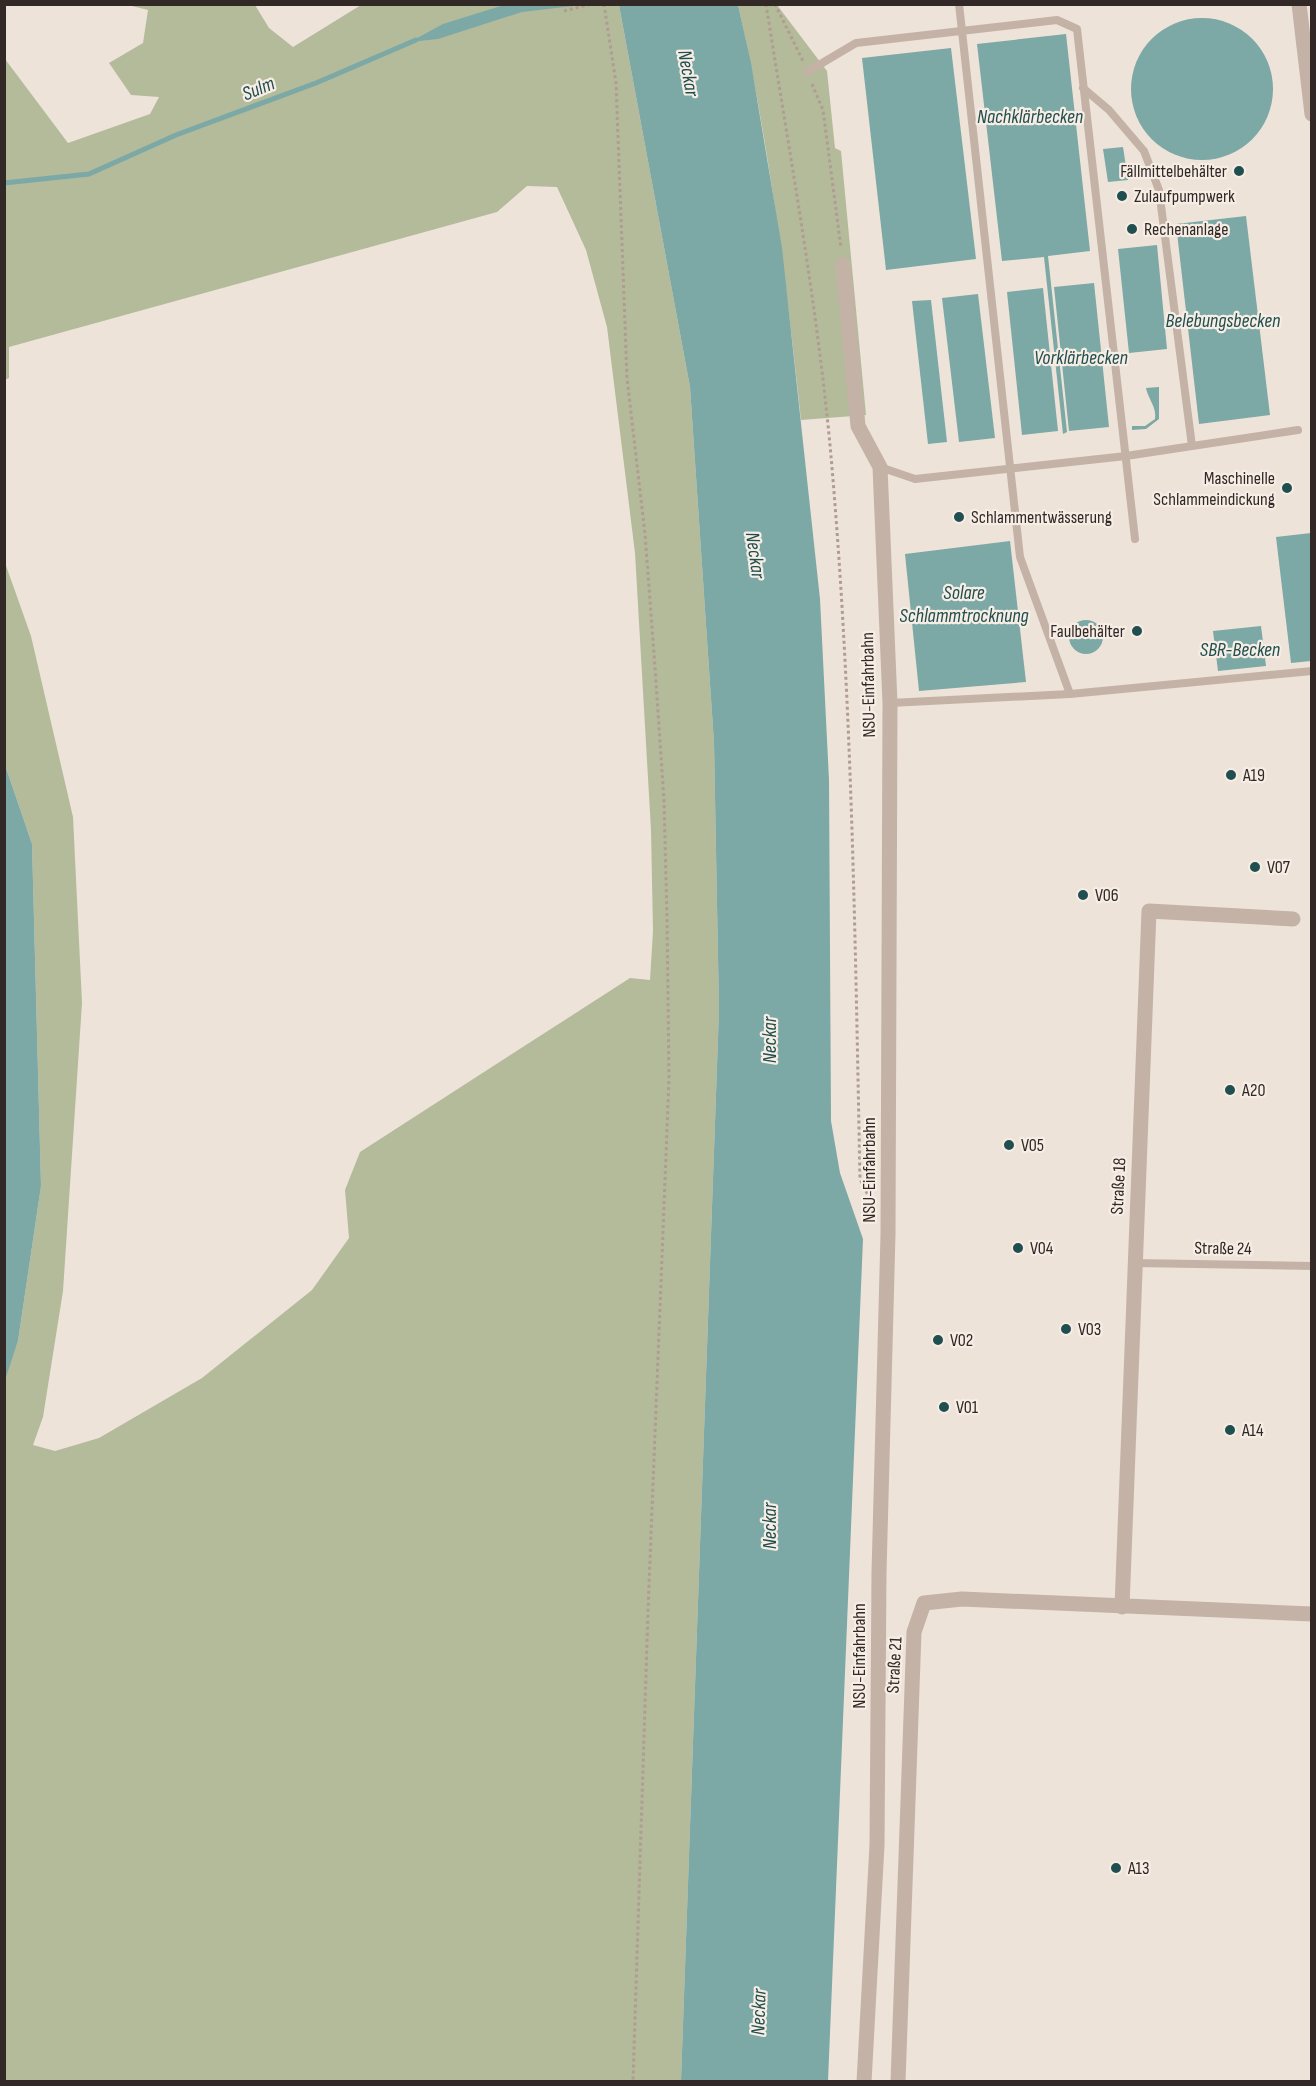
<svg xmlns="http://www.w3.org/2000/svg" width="1316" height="2086" font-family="'Sofia Sans Condensed',sans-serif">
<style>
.green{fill:#b3bb9b}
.water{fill:#7ca8a6}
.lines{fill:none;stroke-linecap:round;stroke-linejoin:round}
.stream{stroke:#7ca8a6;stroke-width:5}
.path{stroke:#b09c91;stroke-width:3;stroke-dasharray:3 3;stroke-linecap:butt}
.service{stroke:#c4b2a7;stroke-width:8}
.minor{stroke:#c4b2a7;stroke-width:15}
.poi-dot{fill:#214e4e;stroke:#f6ede5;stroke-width:2}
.labels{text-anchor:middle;stroke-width:4.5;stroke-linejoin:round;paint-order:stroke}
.poi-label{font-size:18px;fill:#322927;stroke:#f6ede5;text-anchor:start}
.street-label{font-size:18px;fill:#322927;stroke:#f6ede5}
.water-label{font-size:20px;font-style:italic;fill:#214e4e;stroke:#f6ede5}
</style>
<rect width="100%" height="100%" fill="#eee3d9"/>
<g class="green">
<polygon points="128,5 255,5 269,28 293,47 361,5 619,5 690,387 714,743 719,1010 681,2081 5,2081 4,1380 18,1341 41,1186 32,844 5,765 4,560 31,636 73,817 82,1003 63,1291 43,1417 33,1445 55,1451 99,1438 202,1378 312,1290 349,1238 345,1190 360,1152 630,978 650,980 653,931 651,830 635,553 607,327 586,250 557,187 527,186 497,212 9,347 9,378 5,380 5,59 68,143 150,114 159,97 131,95 109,63 143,43 148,10"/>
<path d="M738,5H777L827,71L835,148L841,151L866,415L801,420C786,281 769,142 738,5Z"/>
</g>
<g class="water">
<polygon points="504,5 573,6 522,12 438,39 410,42 443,24"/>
<polygon points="619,5 738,5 751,63 782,248 820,599 829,780 831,1121 840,1173 863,1239 828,2081 681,2081 719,1010 714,743 690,387"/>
<circle cx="1202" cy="89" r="71"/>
<polygon points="1066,34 1090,251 1048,256 1067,432 1063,434 1044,257 1002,261 977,44"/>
<polygon points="951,48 976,259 886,270 862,58"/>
<polygon points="1123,147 1128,180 1108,182 1103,149"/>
<polygon points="1246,216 1270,415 1199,424 1176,224"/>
<polygon points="1157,245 1167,349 1129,353 1118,249"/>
<polygon points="1094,283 1109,427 1069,431 1054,287"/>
<polygon points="1043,288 1058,431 1022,435 1007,292"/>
<polygon points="978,294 995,438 959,442 942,298"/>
<polygon points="931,300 947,442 928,444 912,301"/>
<path d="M1159,387V419L1146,429L1132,430V426H1145L1155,419C1157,407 1148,399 1146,388Z"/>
<polygon points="1311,533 1311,661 1291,663 1276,537"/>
<polygon points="1010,541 1026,682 919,691 905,554"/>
<circle cx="1086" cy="637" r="17"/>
<polygon points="1261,626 1266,666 1218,671 1213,631"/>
<polygon points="5,765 32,844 41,1186 18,1341 5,1380"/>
</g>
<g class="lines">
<polyline class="stream" points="4,183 89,174 176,135 316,83 416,40"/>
<g class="path">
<polyline points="478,4 487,4"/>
<polyline points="604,4 616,83 627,378 645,534 655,667 664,801 667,917 669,1079 648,1611 633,2082"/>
<path d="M766,4C789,151 816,297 830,445C852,689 855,934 860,1179L871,1201"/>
<polyline points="775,4 803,61"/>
<polyline points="564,11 591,4"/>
<polyline points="812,84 823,110 841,248"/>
</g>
<g class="service">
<polyline points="959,4 1020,557 1070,694"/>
<polyline points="807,72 856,43 1057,20 1077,29 1135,539"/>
<polyline points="1083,88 1109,110 1144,151 1159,190 1192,446"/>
<polyline points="880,467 915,479 1126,456 1298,430"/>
<polyline points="890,703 1070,694 1312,671"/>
<polyline points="1134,1263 1312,1266"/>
</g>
<g class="minor">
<polyline points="1299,4 1312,114"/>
<polyline points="843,265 858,426 880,467 890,703 888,1234 879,1573 877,1845 864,2082"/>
<polyline points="1122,1607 1149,911 1293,919"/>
<polyline points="898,2082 914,1632 924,1603 962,1599 1312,1614"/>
</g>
</g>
<g class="poi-dot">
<circle cx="1239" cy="171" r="6"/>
<circle cx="1122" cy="196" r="6"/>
<circle cx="1132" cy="229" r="6"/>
<circle cx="1287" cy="488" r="6"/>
<circle cx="959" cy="517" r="6"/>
<circle cx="1137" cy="631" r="6"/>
<circle cx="1231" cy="775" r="6"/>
<circle cx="1255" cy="867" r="6"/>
<circle cx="1083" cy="895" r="6"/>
<circle cx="1230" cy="1090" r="6"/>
<circle cx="1009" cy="1145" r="6"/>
<circle cx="1018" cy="1248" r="6"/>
<circle cx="1066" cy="1329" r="6"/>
<circle cx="938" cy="1340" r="6"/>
<circle cx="944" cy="1407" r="6"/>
<circle cx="1230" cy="1430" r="6"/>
<circle cx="1116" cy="1868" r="6"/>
</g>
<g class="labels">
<g class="poi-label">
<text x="1227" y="177" text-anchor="end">Fällmittelbehälter</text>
<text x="1134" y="202">Zulaufpumpwerk</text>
<text x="1144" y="235">Rechenanlage</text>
<text x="1275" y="484" text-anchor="end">Maschinelle<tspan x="1275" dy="21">Schlammeindickung</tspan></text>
<text x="971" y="523">Schlammentwässerung</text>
<text x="1125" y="637" text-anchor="end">Faulbehälter</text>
<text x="1243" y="781">A19</text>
<text x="1267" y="873">V07</text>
<text x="1095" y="901">V06</text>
<text x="1242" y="1096">A20</text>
<text x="1021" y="1151">V05</text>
<text x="1030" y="1254">V04</text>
<text x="1078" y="1335">V03</text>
<text x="950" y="1346">V02</text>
<text x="956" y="1413">V01</text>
<text x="1242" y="1436">A14</text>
<text x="1128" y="1874">A13</text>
</g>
<g class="street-label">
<text transform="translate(868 685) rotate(-91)" y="6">NSU-Einfahrbahn</text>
<text transform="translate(869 1170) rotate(-90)" y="6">NSU-Einfahrbahn</text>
<text transform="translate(1118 1186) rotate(-87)" y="6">Straße 18</text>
<text transform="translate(1223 1248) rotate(1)" y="6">Straße 24</text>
<text transform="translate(859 1656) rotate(-90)" y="6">NSU-Einfahrbahn</text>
<text transform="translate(894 1665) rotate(-87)" y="6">Straße 21</text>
</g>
<g class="water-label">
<text transform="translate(689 73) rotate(80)" y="7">Neckar</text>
<text transform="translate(258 88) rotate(-22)" y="7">Sulm</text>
<text x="1030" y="123">Nachklärbecken</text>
<text x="1223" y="327">Belebungsbecken</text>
<text x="1081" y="364">Vorklärbecken</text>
<text transform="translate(756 555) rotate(82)" y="7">Neckar</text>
<text x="964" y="599">Solare<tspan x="964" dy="23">Schlammtrocknung</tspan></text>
<text x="1240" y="656">SBR-Becken</text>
<text transform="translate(769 1040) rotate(-90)" y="7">Neckar</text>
<text transform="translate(769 1526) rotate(-90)" y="7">Neckar</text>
<text transform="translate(758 2012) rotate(-88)" y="7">Neckar</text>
</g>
</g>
<rect width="1316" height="2086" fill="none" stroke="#322927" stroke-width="12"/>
</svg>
